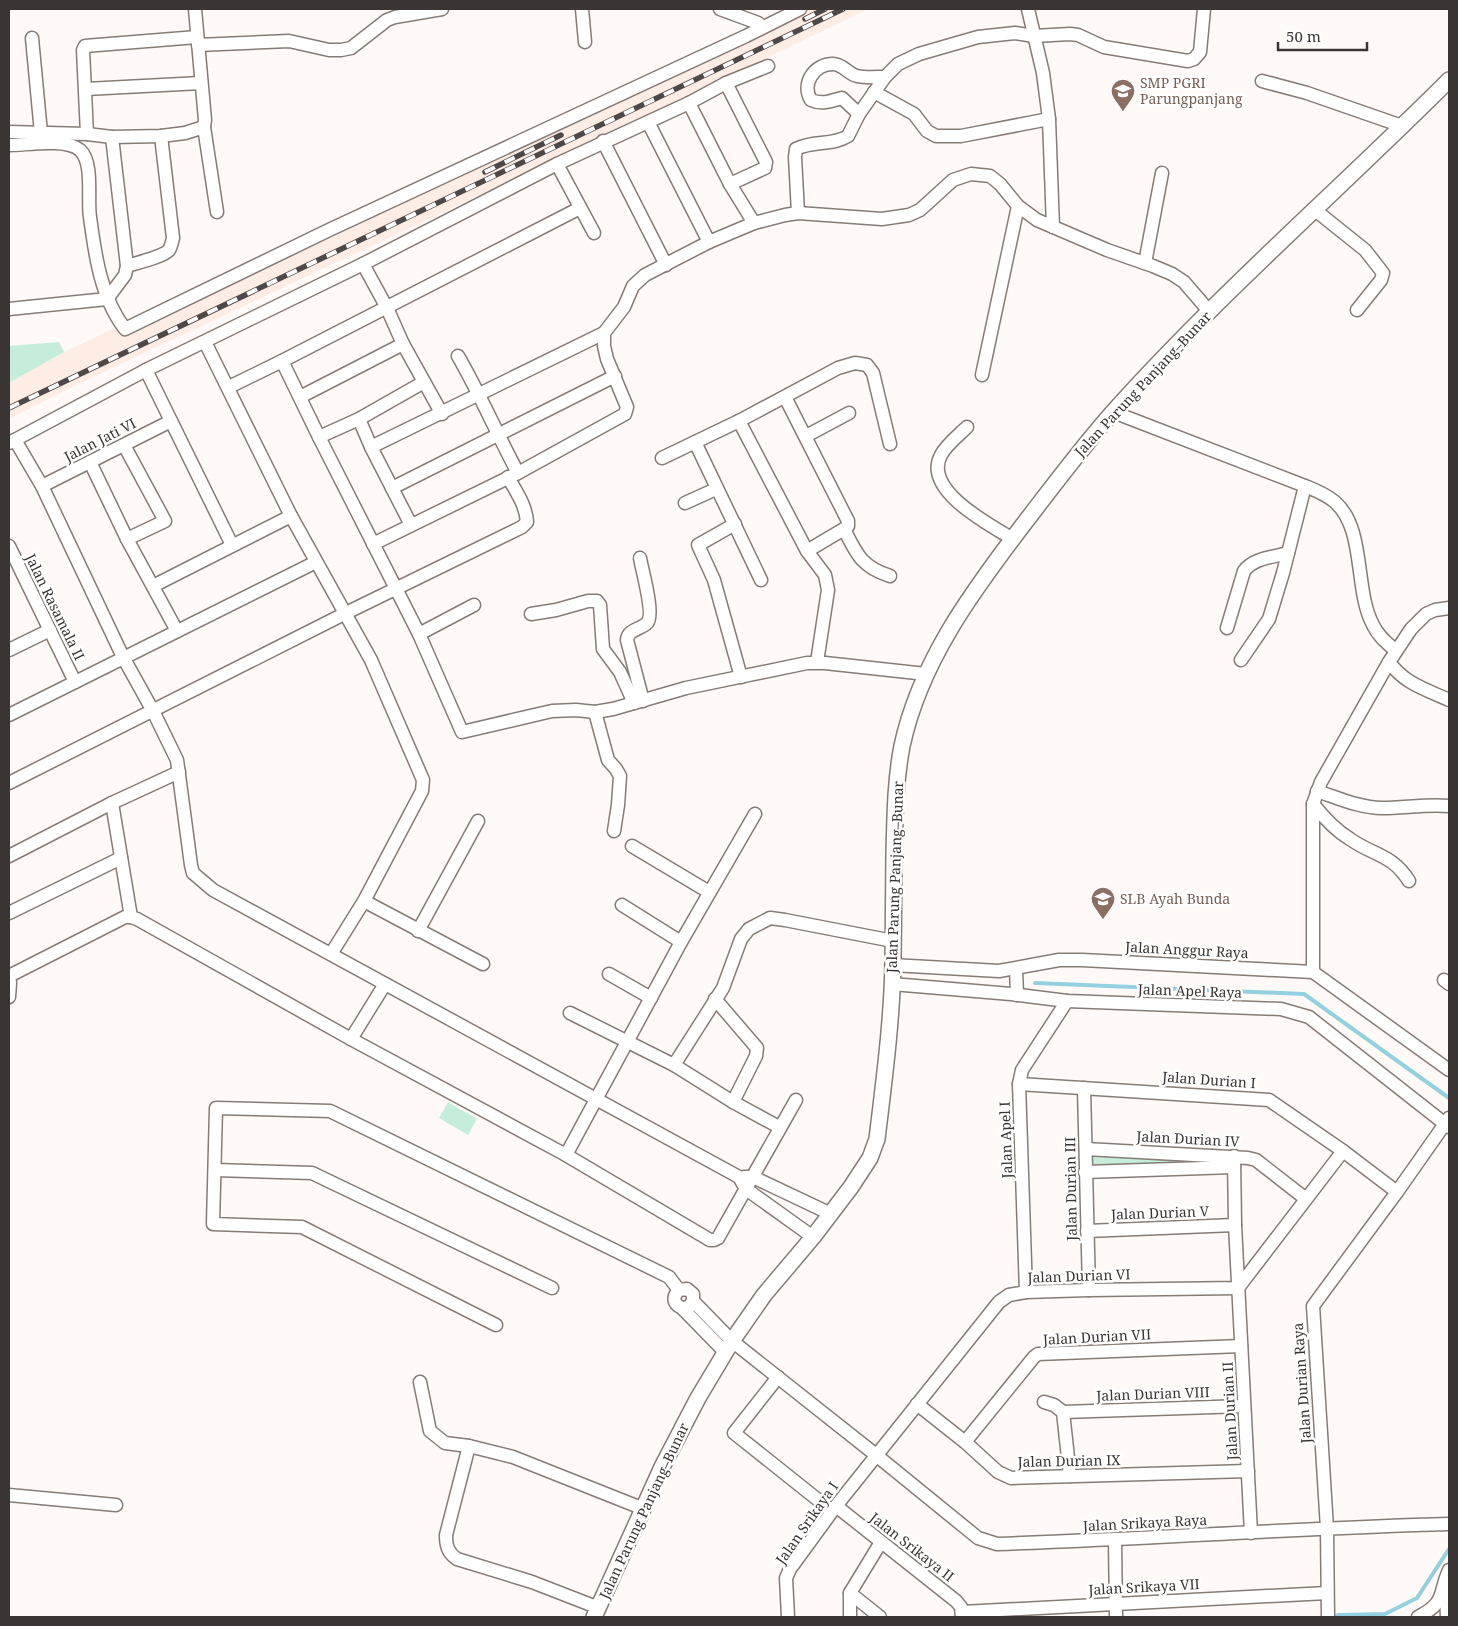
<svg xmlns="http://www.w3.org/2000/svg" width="1458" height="1626" font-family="'Noto Serif',serif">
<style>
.built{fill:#fdede5}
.green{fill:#c5edda}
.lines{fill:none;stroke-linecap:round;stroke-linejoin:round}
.stream{stroke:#93d0e0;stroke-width:4}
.minor-casing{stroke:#867c76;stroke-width:15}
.major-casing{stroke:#867c76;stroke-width:18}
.minor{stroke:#fff;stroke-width:12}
.major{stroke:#fff;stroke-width:15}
.rail-casing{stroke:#4e4947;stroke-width:5.5}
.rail{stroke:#fff;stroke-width:4;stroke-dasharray:11;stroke-linecap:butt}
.labels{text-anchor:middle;stroke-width:5;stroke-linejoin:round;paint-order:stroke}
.education-label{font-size:14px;fill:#785e54;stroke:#fff;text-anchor:start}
.street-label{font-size:14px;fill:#3a3533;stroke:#fff}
</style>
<rect width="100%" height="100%" fill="#fffaf8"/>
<polygon class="built" points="788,9 868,9 533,170 76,385 9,419 9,383 64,352"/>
<g class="green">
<polygon points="59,342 64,352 9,383 9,346"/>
<polygon points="448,1102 477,1119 468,1135 439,1118"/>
<polygon points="1086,1149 1234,1156 1234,1167 1085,1172"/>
</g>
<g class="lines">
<g class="stream">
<polyline points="1035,983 1304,994 1449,1098"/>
<polyline points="1333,1617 1339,1615 1385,1614 1417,1598 1449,1549"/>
</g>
<defs>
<g id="minor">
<polyline points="195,9 205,120 204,127 217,212"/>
<polyline points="582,9 585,42"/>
<polyline points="720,9 758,23 763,27"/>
<polyline points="1028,9 1043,73 1049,119 1053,227"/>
<polyline points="32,38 41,133"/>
<polyline points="198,45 289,41 329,50 341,50 351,48 387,20 395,17 442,9"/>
<polyline points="1262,81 1307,93 1402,126"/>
<polyline points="726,83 766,162 765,168 730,184"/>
<polyline points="86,89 201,83"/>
<polyline points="874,92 914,114 927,131 936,136 961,136 1049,119"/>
<polyline points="689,103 730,184 754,223"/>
<path d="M859,114L842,98C831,101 822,105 811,100C801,84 814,64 833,64C843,64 848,74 857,76C865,78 876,77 885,77"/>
<polyline points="648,122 709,242"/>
<polyline points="9,132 87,134 112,137 161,136 185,133 204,127"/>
<polyline points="87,134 83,50 85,46 197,37"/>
<polyline points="603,141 666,265"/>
<path d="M9,145C27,145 66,138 80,150C94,163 87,199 90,217C95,255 101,298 125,329L329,230L746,36L800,9"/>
<polyline points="557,164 594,233"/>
<polyline points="1315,210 1365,250 1383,273 1381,280 1357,310"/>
<path d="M798,213L795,157L796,149C813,140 832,146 848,136L859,114L885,77L898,64L919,54L978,37L1015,33L1034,36L1070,34L1078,35L1104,47L1188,61L1194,59L1200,52L1204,9"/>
<polyline points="1145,263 1162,173"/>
<polyline points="363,264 387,308 403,344 442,414"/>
<path d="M127,266C136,263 163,257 169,250C171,247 172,242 173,238L161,136"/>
<polyline points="9,309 107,299 125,275 127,266 112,137"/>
<polyline points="205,342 291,516 371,660 423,780 422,791 364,901 331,954"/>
<path d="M458,356C480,394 497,434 518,473"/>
<polyline points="282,361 319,437 419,634 462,732 552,711 576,710 595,712 613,709 686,688 807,663 825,663 926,674"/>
<polyline points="146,370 232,545"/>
<polyline points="982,375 1018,206"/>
<polyline points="229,387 282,361 580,208"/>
<polyline points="300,397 403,344"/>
<polyline points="785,397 848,521 848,526 844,529 807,551"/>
<path d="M1113,412L1305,486C1315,490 1326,494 1335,502C1366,529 1354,590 1373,625C1378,636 1387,643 1396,651"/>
<polyline points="359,419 371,447 411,525"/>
<polyline points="739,421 807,551 825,575 828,590 817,662"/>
<path d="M967,427C959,435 946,445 941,455C922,490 990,525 1013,539"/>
<polyline points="806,436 849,413"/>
<polyline points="319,437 359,419 424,382"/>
<polyline points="15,440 42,486 123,657 153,711 177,760 191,865 193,873 213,890 739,1177 746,1189 813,1237"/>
<polyline points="695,442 761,580"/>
<polyline points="9,443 146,370 363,264 557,164 689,103 726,83 768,66"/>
<polyline points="124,445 165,521 127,539"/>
<polyline points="371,447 604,333"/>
<polyline points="662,458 739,421 838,368 855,363 867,365 873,373 890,444"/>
<polyline points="90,462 127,539 177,631"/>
<polyline points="42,486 171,421"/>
<polyline points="392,488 615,376"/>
<polyline points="685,503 716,489"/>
<polyline points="735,524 698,545 714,580 741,677"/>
<path d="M844,529C857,555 862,567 890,576"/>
<polyline points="373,544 518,473 625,414 627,407 607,359 604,346 604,333 624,307 633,286 645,275 709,242 754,223 785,215 798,213 882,219 909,215 920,210 953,180 971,174 990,176 1000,184 1018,206 1037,220 1107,250 1153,266 1172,274 1184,282 1209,311"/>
<polyline points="9,546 75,682"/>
<path d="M640,558C642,570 655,615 647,623C640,630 628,629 627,640L643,701"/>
<polyline points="153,586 291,516"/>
<polyline points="531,614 556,610 588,601 597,601 600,605 603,649 620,672 634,703"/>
<path d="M1227,628L1244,571C1253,558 1274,557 1288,553"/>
<polyline points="419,634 474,605"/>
<polyline points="9,650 50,630"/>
<polyline points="1241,660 1269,619 1283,573 1305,486"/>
<path d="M1389,662C1405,684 1425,689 1449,700"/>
<polyline points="595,712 608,760 616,769 620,776 618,805 614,831"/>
<polyline points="9,715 316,562"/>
<path d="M9,783L346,613L522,527L527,522C526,505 516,492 508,477"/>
<path d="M1317,791C1338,798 1360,808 1382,808C1404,808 1427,804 1449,806"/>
<polyline points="112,803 131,917"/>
<path d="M1313,804C1324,818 1335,830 1350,839C1374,856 1392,854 1409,881"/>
<polyline points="632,846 709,892"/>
<polyline points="9,856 112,803 179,772"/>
<polyline points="364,901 483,964"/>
<polyline points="622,905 681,942"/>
<polyline points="9,913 121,858"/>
<polyline points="418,931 478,821"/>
<polyline points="892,965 999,971 1059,960 1082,960 1313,972 1449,1070"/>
<polyline points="1016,969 1017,995"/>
<polyline points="1313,972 1313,804 1321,782 1389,662 1411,629 1426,614 1435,610 1449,608"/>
<polyline points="609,974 651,998"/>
<polyline points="9,975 10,983 9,997"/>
<polyline points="9,976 125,917 131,917 137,919 351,1039 566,1155 710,1240 714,1240 718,1238 796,1100"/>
<polyline points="1444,980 1449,984"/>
<polyline points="892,984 1011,994 1067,1001 1281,1009 1309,1017 1449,1127"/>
<polyline points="715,999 757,1048 756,1056 733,1102"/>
<polyline points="570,1013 674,1065 733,1102 779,1127"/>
<polyline points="351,1039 385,984"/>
<polyline points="674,1065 723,988 741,939 749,929 770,918 785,920 893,941"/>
<polyline points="1019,1084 1269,1100 1343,1151 1397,1192"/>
<polyline points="1084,1088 1089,1290"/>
<polyline points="1086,1149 1248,1158 1256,1160 1306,1199"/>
<polyline points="566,1155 681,942 755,814"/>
<polyline points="1234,1156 1235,1225 1251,1533"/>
<polyline points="215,1170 312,1173 552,1288"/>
<polyline points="1085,1172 1234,1167"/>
<polyline points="744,1177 753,1177 831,1214"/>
<polyline points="1087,1231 1235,1225"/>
<polyline points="1026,1292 1019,1084 1022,1070 1067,1001"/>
<path d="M693,1301L732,1341L876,1455L978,1538L997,1544C1148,1539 1298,1528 1449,1524"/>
<path d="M682,1308L689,1307L693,1301V1294L687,1289L679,1290C672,1297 673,1304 682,1308L725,1352"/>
<polyline points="496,1325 302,1227 213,1224 216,1108 330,1111 669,1277 679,1290"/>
<polyline points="778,1377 734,1433 832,1511"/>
<polyline points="420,1382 430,1431 445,1443 469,1446 513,1457 644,1509"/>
<polyline points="1044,1402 1054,1405 1063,1412 1070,1476"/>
<polyline points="917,1404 965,1442 998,1472 1011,1478 1248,1471"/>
<polyline points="1063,1412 1244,1406"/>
<polyline points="965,1442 1034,1357 1038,1354 1241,1346"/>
<path d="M469,1446L446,1535C446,1546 448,1553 457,1559L532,1582L599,1608"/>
<polyline points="9,1495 116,1505"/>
<polyline points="836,1506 956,1601 961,1607 962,1617"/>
<polyline points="1115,1540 1116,1617"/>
<polyline points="850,1593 880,1617"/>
<polyline points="1446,1597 1447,1617"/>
<polyline points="962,1612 1327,1593"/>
<polyline points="788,1617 786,1578 790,1569 836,1506 999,1302 1009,1295 1026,1292 1089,1290 1238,1288 1343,1151"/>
<polyline points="850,1617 850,1593 881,1542"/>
<polyline points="1328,1617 1327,1528 1313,1306 1397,1192 1449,1118"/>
<path d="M1418,1617C1447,1602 1438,1594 1449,1570"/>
</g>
<path id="major" d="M594,1617L662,1467L698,1398L732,1341L764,1295L813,1237L851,1187L870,1158L877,1139C884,1081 892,1021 893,962C893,926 894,890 894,854C895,818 895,782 902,746C920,662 972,592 1023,525C1053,486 1082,447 1114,411C1219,294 1338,191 1449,80"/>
</defs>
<use href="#minor" class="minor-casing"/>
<use href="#major" class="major-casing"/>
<use href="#minor" class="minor"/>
<use href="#major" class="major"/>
<defs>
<g id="rail">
<polyline points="805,19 825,9"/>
<polyline points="485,172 561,135"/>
<polyline points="9,408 843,9"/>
</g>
</defs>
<use href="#rail" class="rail-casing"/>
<use href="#rail" class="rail"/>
</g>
<defs>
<symbol id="school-pin" viewBox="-11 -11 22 30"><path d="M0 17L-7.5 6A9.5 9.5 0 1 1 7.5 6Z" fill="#8d6e63" stroke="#fff"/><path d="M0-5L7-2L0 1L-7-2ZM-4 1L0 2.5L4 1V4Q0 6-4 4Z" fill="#fff"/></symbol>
</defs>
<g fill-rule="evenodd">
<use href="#school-pin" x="1109" y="77" width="28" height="38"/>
<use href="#school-pin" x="1089" y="885" width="28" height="38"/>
</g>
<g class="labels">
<g class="education-label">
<text x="1140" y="88">SMP PGRI<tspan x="1140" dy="16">Parungpanjang</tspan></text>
<text x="1120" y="904">SLB Ayah Bunda</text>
</g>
<g class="street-label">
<text transform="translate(1143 384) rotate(-47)" y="5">Jalan Parung Panjang–Bunar</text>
<text transform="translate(100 440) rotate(-27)" y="5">Jalan Jati VI</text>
<text transform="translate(55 607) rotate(64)" y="5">Jalan Rasamala II</text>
<text transform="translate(895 877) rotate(-88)" y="5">Jalan Parung Panjang–Bunar</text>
<text transform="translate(1187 950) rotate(3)" y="5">Jalan Anggur Raya</text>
<text transform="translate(1190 991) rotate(2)" y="5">Jalan Apel Raya</text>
<text transform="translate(1209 1080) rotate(4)" y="5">Jalan Durian I</text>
<text transform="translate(1188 1139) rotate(3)" y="5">Jalan Durian IV</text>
<text transform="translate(1006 1140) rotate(-92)" y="5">Jalan Apel I</text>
<text transform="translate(1071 1189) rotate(-91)" y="5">Jalan Durian III</text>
<text transform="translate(1160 1213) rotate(-2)" y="5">Jalan Durian V</text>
<text transform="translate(1079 1276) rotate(-2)" y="5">Jalan Durian VI</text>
<text transform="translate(1097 1337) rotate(-3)" y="5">Jalan Durian VII</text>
<text transform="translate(1302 1383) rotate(-94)" y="5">Jalan Durian Raya</text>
<text transform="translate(1153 1394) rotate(-2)" y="5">Jalan Durian VIII</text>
<text transform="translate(1230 1411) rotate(-93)" y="5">Jalan Durian II</text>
<text transform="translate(1069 1461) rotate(-1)" y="5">Jalan Durian IX</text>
<text transform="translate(644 1511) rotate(-65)" y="5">Jalan Parung Panjang–Bunar</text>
<text transform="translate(807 1523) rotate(-55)" y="5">Jalan Srikaya I</text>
<text transform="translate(1145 1523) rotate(-3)" y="5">Jalan Srikaya Raya</text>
<text transform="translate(912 1547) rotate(38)" y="5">Jalan Srikaya II</text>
<text transform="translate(1144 1587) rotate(-3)" y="5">Jalan Srikaya VII</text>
</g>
</g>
<rect width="1458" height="1626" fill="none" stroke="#3a3533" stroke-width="20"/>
<path d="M1278 42v8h89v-8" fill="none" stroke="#3a3533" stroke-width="2.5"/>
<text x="1286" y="42" font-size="15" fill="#3a3533" stroke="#ffffff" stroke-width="4" paint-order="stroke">50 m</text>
</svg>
